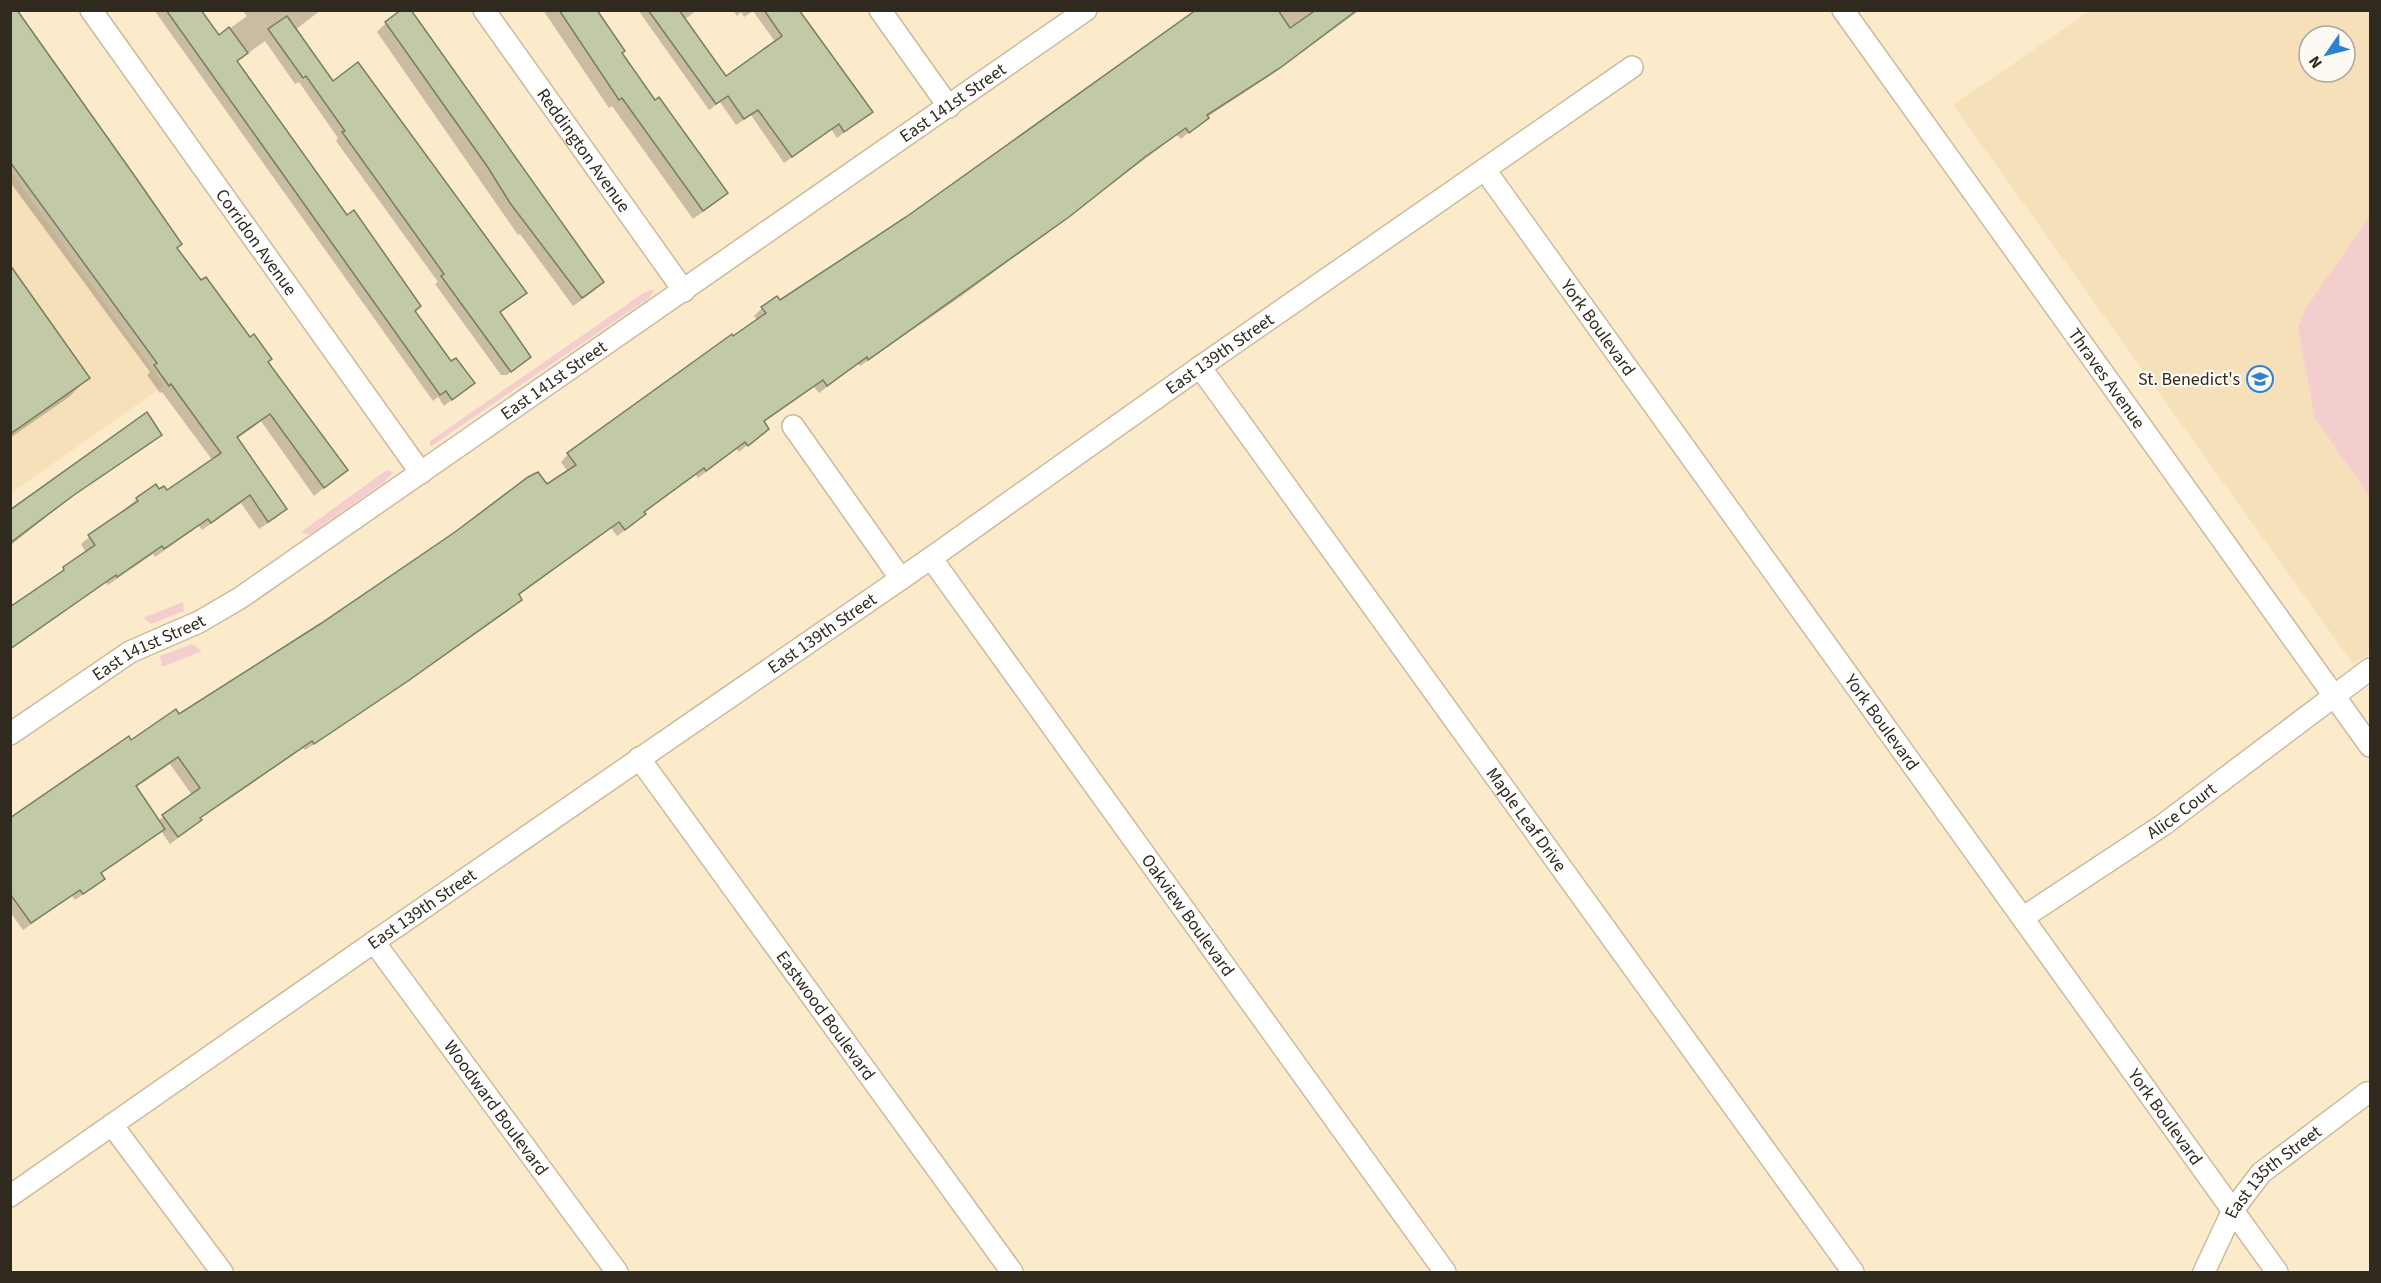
<svg xmlns="http://www.w3.org/2000/svg" width="2381" height="1283" font-family="'Source Sans 3',sans-serif">
<style>
.built{fill:#f5e0ba;fill-rule:evenodd}
.green{fill:#f4cdcf}
.shadow{fill:#0003;fill-rule:evenodd}
.building{fill:#c2c9a6;stroke:#777d5f;stroke-width:1.5}
.lines{fill:none;stroke-linecap:round;stroke-linejoin:round}
.minor-casing{stroke:#cbbb9c;stroke-width:24}
.minor{stroke:#fff;stroke-width:21}
.labels{text-anchor:middle;stroke-width:4.5;stroke-linejoin:round;paint-order:stroke}
.street-label{font-size:18px;fill:#302a1e;stroke:#fdfaf4}
.poi-label{font-size:18px;fill:#302a1e;stroke:#fdfaf4;text-anchor:end}
</style>
<rect width="100%" height="100%" fill="#fcebcb"/>
<g class="built">
<path d="M2090,11H2370V653L2353,664L1953,105ZM2309,36H2345V72H2309Z"/>
<polygon points="10,170 164,386 11,493 10,493"/>
</g>
<g class="green">
<polygon points="2370,216 2370,497 2315,418 2298,327 2306,308"/>
<polygon points="655,289 649,298 430,447 430,441 645,292"/>
<polygon points="387,470 394,472 383,483 309,535 301,532"/>
<polygon points="183,602 184,611 151,624 143,618"/>
<polygon points="192,644 202,651 162,667 160,656"/>
</g>
<g class="shadow">
<polygon points="10,10 176,248 267,362 346,470 314,496 261,421 237,439 285,509 276,518 259,529 241,503 202,530 199,526 155,557 153,554 108,585 106,582 10,649 10,602 14,606 86,553 81,544 137,499 159,491 167,492 213,461 162,392 160,393 147,375 150,372 10,182"/>
<polygon points="154,10 200,10 218,37 247,16 242,10 321,10 295,30 332,83 525,293 499,313 530,357 507,375 501,375 435,284 438,282 336,141 338,138 299,82 295,84 265,41 236,62 451,363 473,383 444,406 438,397 433,401"/>
<polygon points="543,10 595,10 620,54 726,193 717,202 693,219 612,106 609,108"/>
<polygon points="638,10 697,10 684,20 726,78 776,43 753,11 744,17 741,12 737,16 733,10 798,10 871,111 837,138 831,129 784,163 751,115 736,125 720,102 709,110"/>
<path d="M1200,10H1360L1271,75L1207,117L1181,139L1177,135L963,295L860,366L858,364L819,393L814,387L763,423L767,429L739,452L737,449L698,478L696,475L643,513L636,522L617,536L611,528L518,596L521,600L513,607L398,688L305,750L303,748L199,819L192,828L170,844L161,831L100,874L103,879L96,886L75,900L72,896L23,930L10,912V822L131,742L179,716L547,486L568,472L561,462L568,454L758,321L754,316L762,308L780,302L907,218ZM170,764L192,795L158,821L135,788Z"/>
<polygon points="386,23 602,282 594,291 573,306 520,234 518,235 377,32"/>
<polygon points="10,267 88,378 69,397 10,438"/>
<polygon points="156,439 68,499 10,546 10,511"/>
</g>
<g class="building">
<polygon points="10,10 17,10 134,175 182,244 177,248 201,280 206,277 250,337 254,334 272,359 268,362 348,470 324,488 270,414 237,437 287,509 268,522 250,495 211,523 208,519 164,549 162,546 117,577 116,575 10,649 10,607 64,570 63,567 95,545 88,535 138,501 136,498 156,484 159,489 164,486 167,490 221,453 171,384 169,386 154,365 157,363 10,162"/>
<polygon points="166,10 201,10 219,35 229,27 248,53 237,61 347,215 354,210 421,306 415,311 451,361 456,358 475,383 452,400 446,391 440,395"/>
<polygon points="401,10 411,10 604,282 582,298 510,203 487,166 385,22"/>
<polygon points="559,10 597,10 625,51 622,53 655,100 659,97 728,193 703,211 622,98 619,100"/>
<polygon points="648,10 679,10 726,76 782,36 764,10 799,10 873,112 844,132 839,124 792,157 758,110 744,119 728,96 716,104"/>
<polygon points="1196,10 1278,10 1290,28 1316,10 1357,10 1280,68 1207,115 1209,118 1189,133 1186,128 1145,157 1069,217 868,360 867,357 827,386 823,380 764,421 769,429 748,446 745,442 706,471 704,468 644,512 646,514 625,530 619,522 519,594 522,600 408,681 314,744 312,741 200,818 202,820 178,837 162,815 200,788 178,757 136,786 165,829 101,873 105,879 83,894 80,890 31,923 10,894 10,818 129,736 131,740 176,709 179,714 320,624 455,532 528,477 538,472 547,484 576,465 567,453 732,334 733,336 766,313 761,307 777,296 780,300 906,217"/>
<polygon points="287,16 333,81 358,62 527,293 500,312 531,357 511,372 441,276 444,274 342,132 345,131 306,76 303,78 268,29"/>
<polygon points="10,265 90,378 10,434"/>
<polygon points="147,412 162,435 74,495 10,543 10,510"/>
</g>
<g class="lines">
<defs>
<g id="minor">
<path id="s1" d="M91,10L421,473"/>
<path id="s2" d="M484,10L684,291"/>
<polyline points="880,10 949,107"/>
<path id="s3" d="M1843,10L2370,746"/>
<path id="s4" d="M1485,170L2277,1272"/>
<path id="s5" d="M1200,367L1853,1272"/>
<polyline points="793,426 901,579"/>
<path id="s6" d="M931,558L1445,1272"/>
<path id="s7" d="M10,734L130,652L199,622L240,598L1086,10"/>
<path id="s8" d="M639,758L1012,1272"/>
<path id="s9" d="M2024,917L2163,825L2370,669"/>
<path id="s10" d="M374,942L617,1272"/>
<polyline points="112,1125 222,1272"/>
<path id="s11" d="M10,1196L374,942L931,558L1200,367L1632,67"/>
<path id="s12" d="M2204,1272L2233,1210L2261,1173L2367,1093"/>
</g>
</defs>
<use href="#minor" class="minor-casing"/>
<use href="#minor" class="minor"/>
</g>
<defs>
<symbol id="school-ring" viewBox="-11 -11 22 22"><circle r="9.5" fill="#fdfaf4" stroke="#2d82d0" stroke-width="1.5"/><path d="M0-5L7-2L0 1L-7-2ZM-4 1L0 2.5L4 1V4Q0 6-4 4Z" fill="#2d82d0"/></symbol>
</defs>
<g fill-rule="evenodd">
<use href="#school-ring" x="2245" y="364" width="30" height="30"/>
</g>
<g class="labels">
<g class="street-label">
<text dy="6" stroke="none"><textPath href="#s7" startOffset="1136">East 141st Street</textPath></text>
<text dy="6" stroke="none"><textPath href="#s2" startOffset="172">Reddington Avenue</textPath></text>
<text dy="6" stroke="none"><textPath href="#s1" startOffset="285">Corridon Avenue</textPath></text>
<text dy="6" stroke="none"><textPath href="#s4" startOffset="194">York Boulevard</textPath></text>
<text dy="6" stroke="none"><textPath href="#s11" startOffset="1474">East 139th Street</textPath></text>
<text dy="6" stroke="none"><textPath href="#s3" startOffset="453">Thraves Avenue</textPath></text>
<text dy="6" stroke="none"><textPath href="#s7" startOffset="650">East 141st Street</textPath></text>
<text dy="6" stroke="none"><textPath href="#s11" startOffset="988">East 139th Street</textPath></text>
<text dy="6" stroke="none"><textPath href="#s7" startOffset="164">East 141st Street</textPath></text>
<text dy="6" stroke="none"><textPath href="#s4" startOffset="680">York Boulevard</textPath></text>
<text dy="6" stroke="none"><textPath href="#s9" startOffset="190">Alice Court</textPath></text>
<text dy="6" stroke="none"><textPath href="#s5" startOffset="558">Maple Leaf Drive</textPath></text>
<text dy="6" stroke="none"><textPath href="#s11" startOffset="502">East 139th Street</textPath></text>
<text dy="6" stroke="none"><textPath href="#s6" startOffset="440">Oakview Boulevard</textPath></text>
<text dy="6" stroke="none"><textPath href="#s8" startOffset="318">Eastwood Boulevard</textPath></text>
<text dy="6" stroke="none"><textPath href="#s10" startOffset="206">Woodward Boulevard</textPath></text>
<text dy="6" stroke="none"><textPath href="#s4" startOffset="1166">York Boulevard</textPath></text>
<text dy="6" stroke="none"><textPath href="#s12" startOffset="124">East 135th Street</textPath></text>
</g>
<g class="poi-label">
<text x="2240" y="385">St. Benedict's</text>
</g>
</g>
<rect width="2381" height="1283" fill="none" stroke="#302a1e" stroke-width="24"/>
<g transform="translate(2327 54) rotate(235)"><circle r="28" fill="#fdfaf4" stroke="#aba79e" stroke-width="1.5"/>
<path d="M0-4.5L10 22L0 15L-10 22Z" fill="#2d82d0"/>
<text y="-9" font-size="16" font-weight="bold" text-anchor="middle" fill="#302a1e">N</text>
</g>
</svg>
